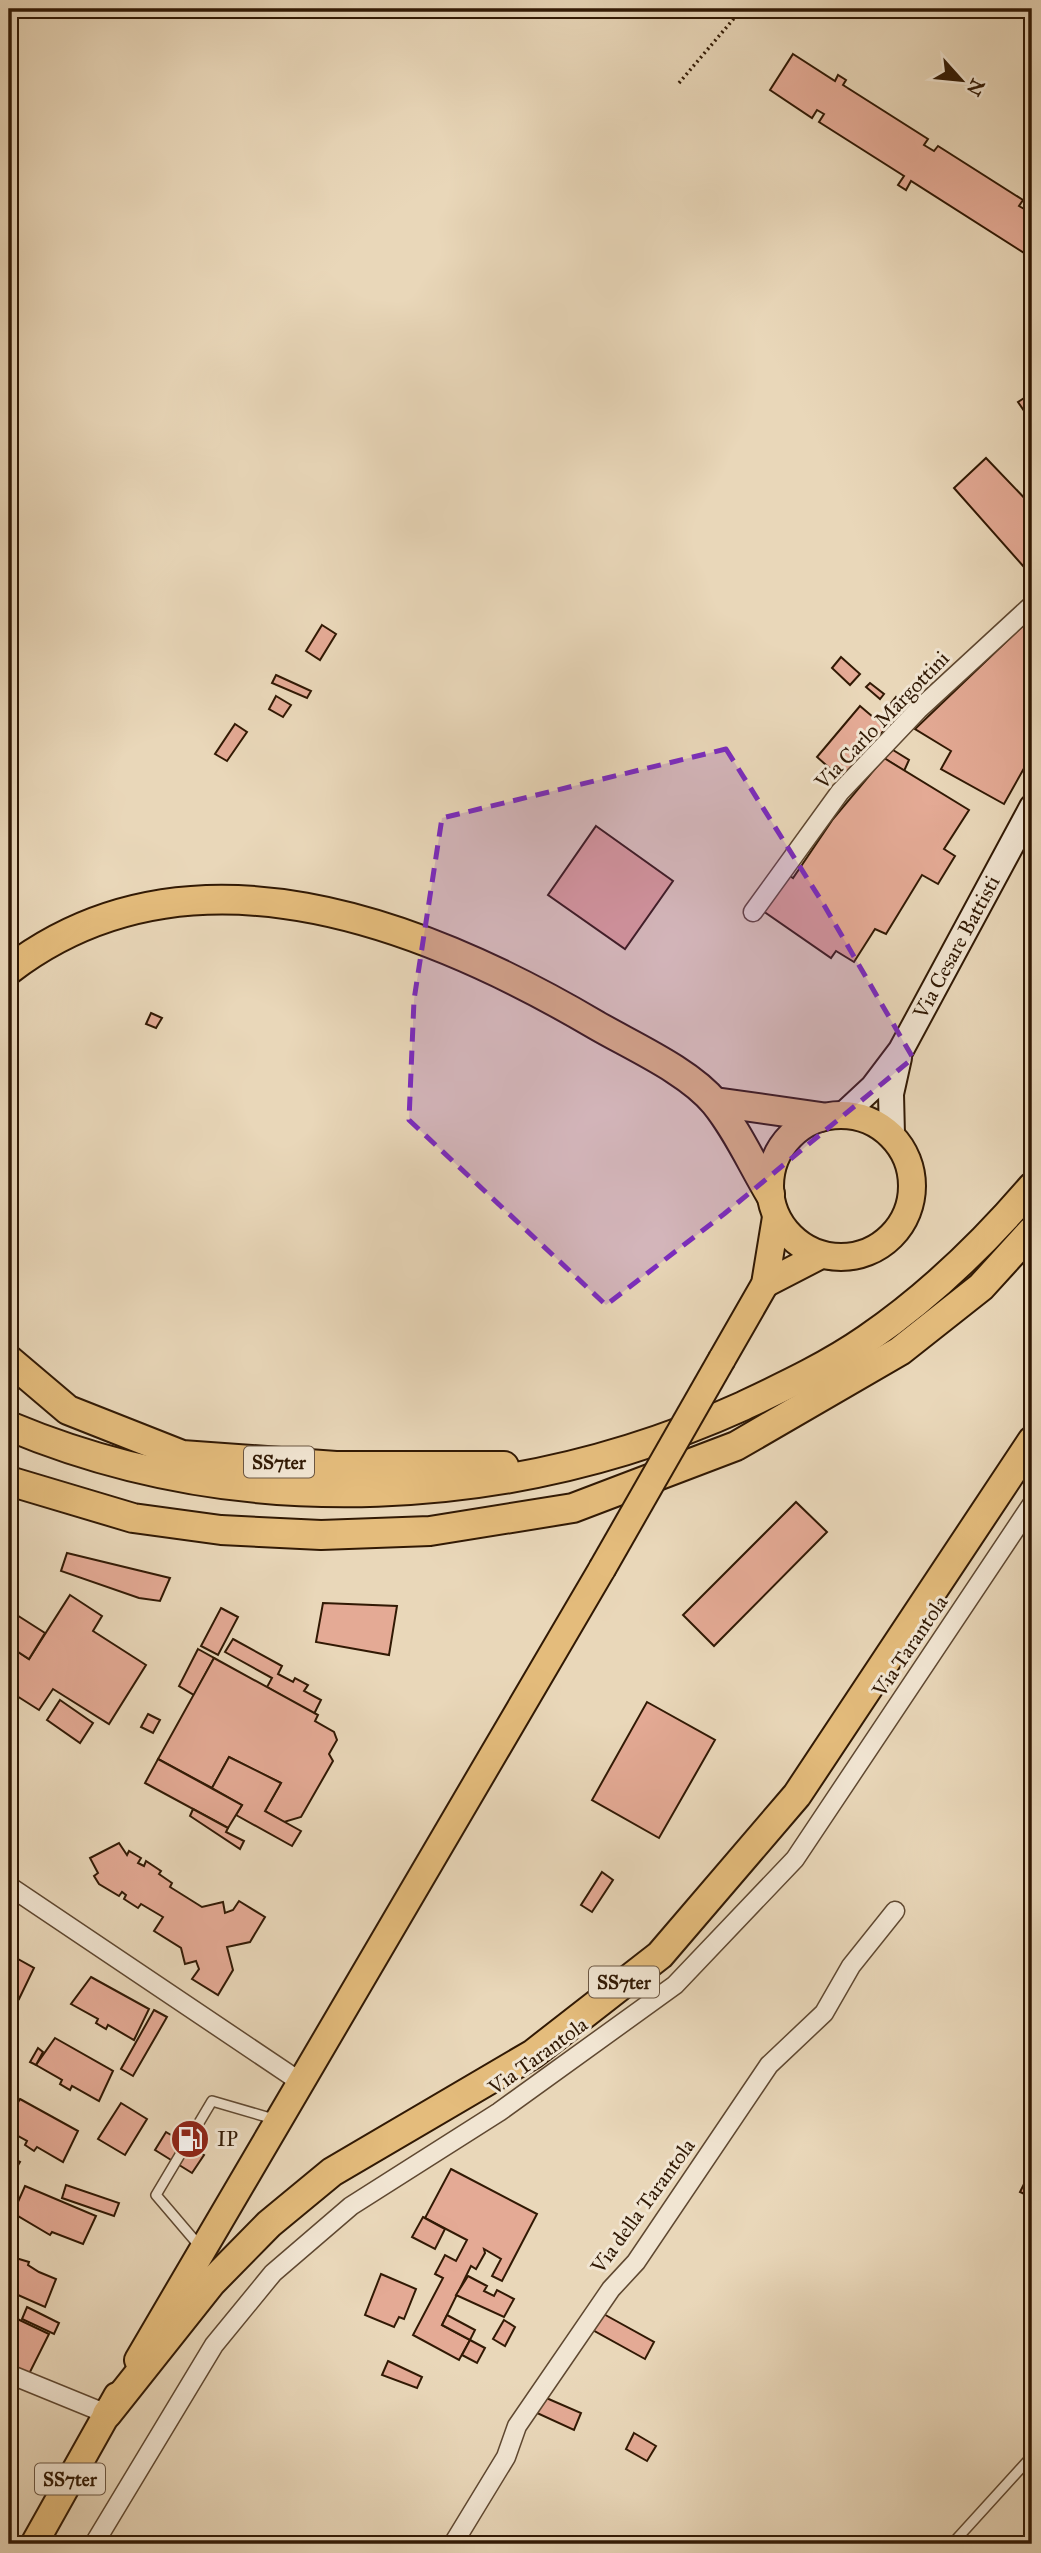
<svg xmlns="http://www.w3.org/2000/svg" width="1041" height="2553" font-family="'IM FELL Great Primer',serif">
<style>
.building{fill:#e4aa95;stroke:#311904;stroke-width:2}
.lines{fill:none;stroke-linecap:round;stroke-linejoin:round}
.service-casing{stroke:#5f4831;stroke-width:12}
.minor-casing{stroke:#5f4831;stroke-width:21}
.secondary-casing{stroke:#311904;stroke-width:28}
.primary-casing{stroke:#311904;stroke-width:30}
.trunk-casing{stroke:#311904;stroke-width:32}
.path{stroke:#311904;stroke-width:3.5;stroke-dasharray:2 3.5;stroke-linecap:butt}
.service{stroke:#f1e5d2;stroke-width:9}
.minor{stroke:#f1e5d2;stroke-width:18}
.secondary{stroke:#f1e5d2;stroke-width:24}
.primary{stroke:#e4bc7c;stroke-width:26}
.trunk{stroke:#e4bc7c;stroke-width:28}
.primary-bridge-casing{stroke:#311904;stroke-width:30;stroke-linecap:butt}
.primary-bridge{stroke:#e4bc7c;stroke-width:26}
.marked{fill:#7b2cbf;fill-opacity:0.2;stroke:#7b2cbf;stroke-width:5;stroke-dasharray:14 9;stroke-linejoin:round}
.labels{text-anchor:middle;stroke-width:6;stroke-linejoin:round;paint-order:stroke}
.shield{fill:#f1e5d2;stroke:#6b5642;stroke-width:2}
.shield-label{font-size:19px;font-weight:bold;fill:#311904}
.street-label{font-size:21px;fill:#311904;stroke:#f1e5d2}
.poi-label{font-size:21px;fill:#311904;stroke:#f1e5d2;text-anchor:start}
</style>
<rect width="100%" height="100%" fill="#e9d7b9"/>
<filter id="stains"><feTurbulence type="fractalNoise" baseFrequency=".00286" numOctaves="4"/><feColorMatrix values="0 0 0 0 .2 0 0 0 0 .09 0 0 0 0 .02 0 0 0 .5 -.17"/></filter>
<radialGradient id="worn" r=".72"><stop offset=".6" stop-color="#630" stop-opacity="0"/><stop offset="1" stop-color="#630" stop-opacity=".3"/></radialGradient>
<g class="building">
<polygon points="793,54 835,81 838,75 846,80 843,85 928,139 924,145 934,151 938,146 1023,200 1019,206 1026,210 1030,204 1032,206 1032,258 911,181 906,190 898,185 904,176 819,122 824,114 817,110 812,118 770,90"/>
<polygon points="1032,393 1032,420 1031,421 1018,402"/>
<polygon points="986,458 1032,506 1032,576 954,488"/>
<polygon points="1032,617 1032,754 1004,804 941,769 951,751 915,729"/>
<polygon points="322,625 336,634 320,660 306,651"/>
<polygon points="841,657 860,674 850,685 832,668"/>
<polygon points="276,675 311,691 307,698 272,683"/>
<polygon points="870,683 884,694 880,699 866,687"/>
<polygon points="276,696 291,705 283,717 269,709"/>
<polygon points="896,697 902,702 893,712 888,707"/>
<polygon points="860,706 886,728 842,779 817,757"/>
<polygon points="235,724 247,732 227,761 215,754"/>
<polygon points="893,750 909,760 904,771 884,758"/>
<polygon points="884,758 969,810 944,849 955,856 938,884 922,875 886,934 875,929 854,962 836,951 831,958 763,911 790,876 793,878 833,819"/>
<polygon points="596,826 673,881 625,949 548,895"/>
<polygon points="151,1013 162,1018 156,1028 146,1024"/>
<polygon points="796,1502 827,1532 714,1646 683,1615"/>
<polygon points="67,1553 170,1578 160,1601 139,1598 61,1571"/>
<polygon points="70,1595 102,1616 93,1631 146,1665 109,1724 53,1689 39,1710 9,1691 9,1646 29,1659"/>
<polygon points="323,1603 397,1606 389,1655 316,1642"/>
<polygon points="221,1608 238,1617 218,1655 201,1646"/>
<polygon points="9,1610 45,1633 29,1659 9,1646"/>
<polygon points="233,1639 282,1666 278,1674 293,1682 295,1678 308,1685 304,1691 321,1700 314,1714 267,1687 272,1678 225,1652"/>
<polygon points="198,1649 214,1658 194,1695 179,1686"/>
<polygon points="214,1658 318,1715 315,1721 334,1732 337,1740 329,1754 333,1761 301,1817 284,1822 265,1811 281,1783 229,1757 212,1788 158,1759"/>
<polygon points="60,1700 93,1723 80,1743 47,1720"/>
<polygon points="647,1702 715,1740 659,1838 592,1800"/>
<polygon points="148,1714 160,1720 153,1733 141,1727"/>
<polygon points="229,1757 281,1783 265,1811 301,1831 292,1846 236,1815 242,1805 212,1788"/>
<polygon points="158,1759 242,1805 228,1828 145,1783"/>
<polygon points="193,1809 228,1828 226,1832 244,1841 240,1849 190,1816"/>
<polygon points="119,1843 127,1855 129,1851 141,1858 138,1863 144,1866 146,1861 161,1871 159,1874 172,1883 170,1887 202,1907 223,1902 225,1913 233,1910 239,1901 265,1917 250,1942 227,1947 233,1970 218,1995 192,1979 199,1969 196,1961 185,1964 181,1948 154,1931 163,1917 141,1904 138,1908 124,1899 126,1895 122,1892 119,1896 99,1884 94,1876 98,1873 90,1858"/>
<polygon points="602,1872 613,1880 592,1912 581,1905"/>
<polygon points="9,1954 34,1968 19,1999 9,1993"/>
<polygon points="91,1977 149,2009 134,2040 108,2025 106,2029 96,2023 98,2019 71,2004"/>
<polygon points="154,2010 167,2017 133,2076 121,2069"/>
<polygon points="55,2038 113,2071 99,2101 72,2086 70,2090 60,2084 62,2080 36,2065"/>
<polygon points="38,2048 43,2052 36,2065 30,2062"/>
<polygon points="20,2099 78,2131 63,2162 37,2147 34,2151 25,2145 27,2141 9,2131 9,2113 11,2114"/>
<polygon points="121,2103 147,2119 125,2155 98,2139"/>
<polygon points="166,2132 204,2155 192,2173 155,2150"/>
<polygon points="9,2156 20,2162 17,2167 9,2163"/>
<polygon points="451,2169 537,2214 502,2281 492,2276 501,2259 484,2249 485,2253 476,2269 471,2266 442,2325 470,2340 459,2360 413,2335 443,2278 435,2274 445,2255 456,2261 467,2240 425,2218"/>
<polygon points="1025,2182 1032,2185 1031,2197 1020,2192"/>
<polygon points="66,2185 119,2203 114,2216 62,2198"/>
<polygon points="25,2186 96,2216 83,2244 52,2232 50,2235 13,2213"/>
<polygon points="423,2217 445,2229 435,2249 412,2237"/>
<polygon points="9,2256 29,2262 28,2265 39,2272 56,2279 45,2307 9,2291"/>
<polygon points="381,2274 416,2289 404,2319 399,2317 394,2327 365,2315"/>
<polygon points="468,2276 487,2286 484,2291 494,2296 497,2290 514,2299 504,2317 456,2295"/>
<polygon points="27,2307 59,2323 54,2334 22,2319"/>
<polygon points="600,2312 654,2342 645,2359 591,2329"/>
<polygon points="9,2315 49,2334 29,2374 9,2364"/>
<polygon points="447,2315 475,2330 470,2340 442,2325"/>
<polygon points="504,2320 515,2327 505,2346 493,2339"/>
<polygon points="470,2340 485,2348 477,2363 462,2355"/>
<polygon points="388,2361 422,2377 417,2388 382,2375"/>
<polygon points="544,2397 581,2413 574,2430 537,2413"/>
<polygon points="634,2433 656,2446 647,2461 626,2449"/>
</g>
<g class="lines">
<defs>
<g id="service">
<polyline points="202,2249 156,2195 212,2101 277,2120"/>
<polyline points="952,2544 1032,2456"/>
</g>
<g id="minor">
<polyline points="753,912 840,792 918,710 1032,605"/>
<polyline points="9,1886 302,2083"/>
<polyline points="9,2374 107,2414"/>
<polyline points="94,2544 214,2345 273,2273 351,2206 499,2112 675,1985 795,1859 1032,1504"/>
<polyline points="453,2544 506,2457 517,2426 611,2289 636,2262 769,2065 824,2013 851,1966 895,1911"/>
</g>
<g id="secondary">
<path id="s1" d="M844,1114L873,1087L901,1050L1032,807"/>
<polyline points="892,1135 891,1094 899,1058"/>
</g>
<g id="primary">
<circle cx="841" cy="1186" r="71"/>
<polyline points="765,1284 821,1255"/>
<polyline points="722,1359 765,1284 776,1217"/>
<polyline points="138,2360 602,1569"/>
<polyline points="34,2544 117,2396"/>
</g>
<g id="trunk">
<path d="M9,970C189,832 423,923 596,1025C632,1046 689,1071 715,1103C737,1130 752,1164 770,1194"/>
<polyline points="715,1102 821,1117"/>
<polyline points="9,1360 68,1410 182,1455 336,1466 504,1466"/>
<path d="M9,1426C243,1524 513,1510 743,1406C785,1386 828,1366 867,1339C928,1297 984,1243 1032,1187"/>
<polyline points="9,1481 133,1518 221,1530 321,1535 430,1531 573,1508 736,1446 900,1351 981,1287 1032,1231"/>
<polyline points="107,2414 211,2283 269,2224 332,2172 533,2054 660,1955 797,1795 1032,1441"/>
</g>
</defs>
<use href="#service" class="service-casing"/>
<use href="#minor" class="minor-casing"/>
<use href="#secondary" class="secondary-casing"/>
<use href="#primary" class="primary-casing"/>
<use href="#trunk" class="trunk-casing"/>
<polyline class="path" points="679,83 742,9"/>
<use href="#service" class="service"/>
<use href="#minor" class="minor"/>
<use href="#secondary" class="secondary"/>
<use href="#primary" class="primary"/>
<use href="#trunk" class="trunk"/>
<defs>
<polyline id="primary-bridge" points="602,1569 722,1359"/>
</defs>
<use href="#primary-bridge" class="primary-bridge-casing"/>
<use href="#primary-bridge" class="primary-bridge"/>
</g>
<path class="marked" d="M726,749L824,905L913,1058L724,1214L606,1305L409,1120L414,1000L442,818Z"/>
<defs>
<symbol id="fuel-disc" viewBox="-11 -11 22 22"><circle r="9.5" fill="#8f2418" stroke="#f1e5d2"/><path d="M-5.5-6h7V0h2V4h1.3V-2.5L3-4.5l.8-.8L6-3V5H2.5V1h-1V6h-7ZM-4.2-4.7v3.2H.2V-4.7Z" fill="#fff"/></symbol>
</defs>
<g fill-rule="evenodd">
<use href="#fuel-disc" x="168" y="2117" width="44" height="44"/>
</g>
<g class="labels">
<g class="shield">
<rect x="244" y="1446.5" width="70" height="31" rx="5"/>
<rect x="589" y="1966.5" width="70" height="31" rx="5"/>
<rect x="35" y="2463.5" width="70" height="31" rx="5"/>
</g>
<g class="shield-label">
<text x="279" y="1469">SS7ter</text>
<text x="624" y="1989">SS7ter</text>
<text x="70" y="2486">SS7ter</text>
</g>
<g class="street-label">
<text transform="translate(882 720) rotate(-46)" y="7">Via Carlo Margottini</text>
<text dy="7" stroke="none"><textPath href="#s1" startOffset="203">Via Cesare Battisti</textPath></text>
<text transform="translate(910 1646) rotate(-56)" y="7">Via Tarantola</text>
<text transform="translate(538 2056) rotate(-36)" y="7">Via Tarantola</text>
<text transform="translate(643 2206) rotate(-54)" y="7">Via della Tarantola</text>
</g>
<g class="poi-label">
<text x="217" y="2146">IP</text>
</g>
</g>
<rect width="1041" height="2553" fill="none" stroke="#e9d7b9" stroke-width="35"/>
<rect x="10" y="10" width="1020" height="2532" fill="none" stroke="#311904" stroke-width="3.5"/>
<rect x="18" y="18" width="1006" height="2518" fill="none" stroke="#311904" stroke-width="2"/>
<g transform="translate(961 80) rotate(117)" stroke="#f1e5d2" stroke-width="5" paint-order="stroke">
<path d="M0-5L12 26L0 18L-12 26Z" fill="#311904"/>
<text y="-10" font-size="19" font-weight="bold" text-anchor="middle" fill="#311904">N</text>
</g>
<rect width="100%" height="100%" filter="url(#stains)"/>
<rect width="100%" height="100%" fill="url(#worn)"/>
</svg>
